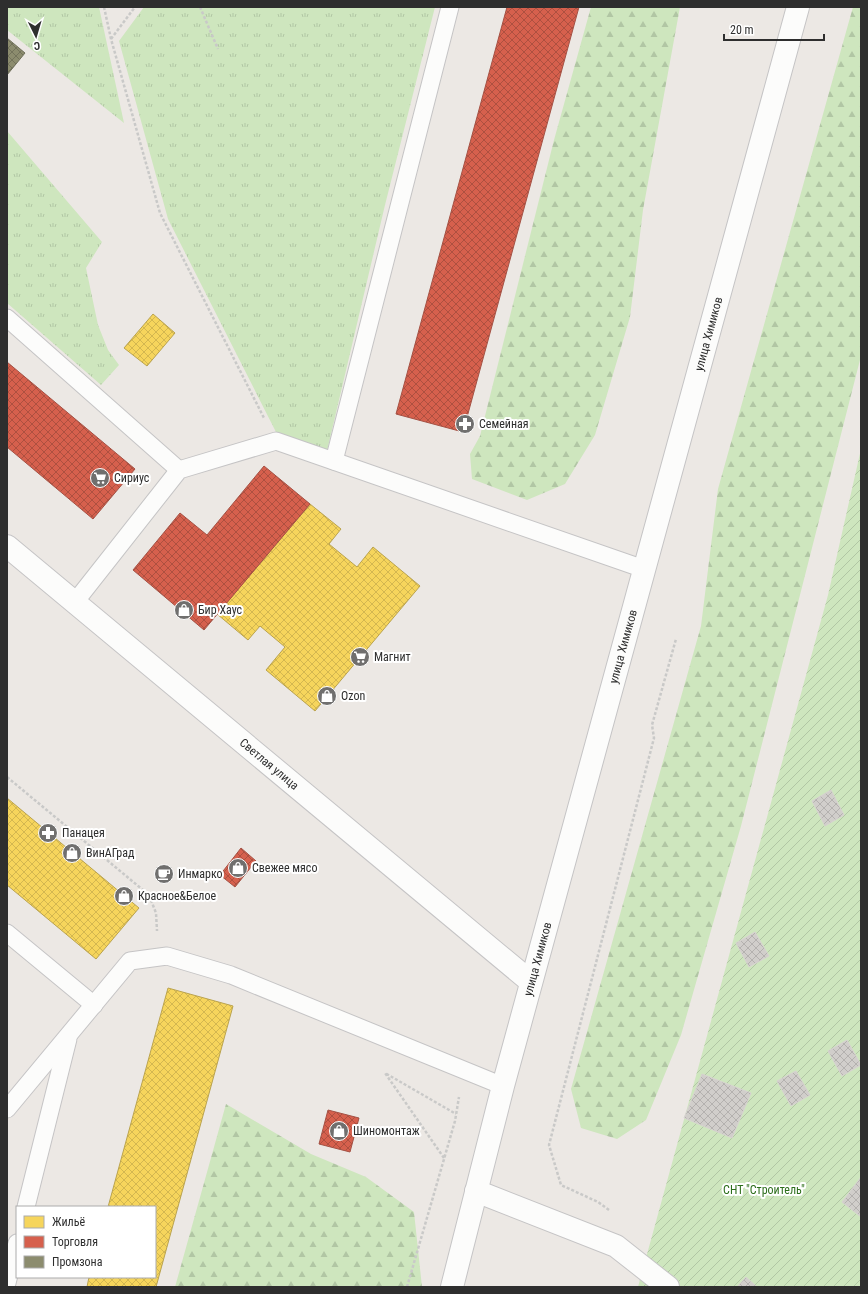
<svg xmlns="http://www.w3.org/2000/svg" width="868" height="1294" font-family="'Roboto Condensed',sans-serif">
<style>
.grass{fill:url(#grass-tufts)}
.forest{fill:url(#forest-firs)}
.garden{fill:url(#garden-furrows)}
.homes{fill:url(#homes-cross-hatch);stroke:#baa34e}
.shops{fill:url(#shops-cross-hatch);stroke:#a45144}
.industry{fill:url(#industry-cross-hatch);stroke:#70705b}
.building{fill:url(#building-cross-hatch);stroke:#d7d4d0}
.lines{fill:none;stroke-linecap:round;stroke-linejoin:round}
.lane-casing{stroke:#c5c4c5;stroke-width:19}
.street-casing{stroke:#c5c4c5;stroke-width:24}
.secondary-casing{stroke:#c5c4c5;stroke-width:24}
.path{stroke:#c9c9c8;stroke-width:2.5;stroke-dasharray:3 2;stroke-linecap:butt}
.lane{stroke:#fcfcfb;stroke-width:17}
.street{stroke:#fcfcfb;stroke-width:22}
.secondary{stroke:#fcfcfb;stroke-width:22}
.labels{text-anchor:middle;stroke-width:4;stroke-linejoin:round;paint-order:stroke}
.street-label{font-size:12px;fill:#2e2e2e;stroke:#fff}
.poi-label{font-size:12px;fill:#2e2e2e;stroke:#fff;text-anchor:start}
.park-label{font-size:12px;fill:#2c6e1b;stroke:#fff}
</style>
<defs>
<pattern id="grass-tufts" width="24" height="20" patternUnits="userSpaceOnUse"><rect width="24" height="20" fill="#cee6be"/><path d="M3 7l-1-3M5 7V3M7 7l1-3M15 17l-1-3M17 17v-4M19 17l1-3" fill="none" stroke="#b1c6a4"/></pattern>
<pattern id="forest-firs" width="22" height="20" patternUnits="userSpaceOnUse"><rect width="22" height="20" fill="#cee6be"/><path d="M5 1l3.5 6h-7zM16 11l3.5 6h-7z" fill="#b1c6a4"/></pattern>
<pattern id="garden-furrows" width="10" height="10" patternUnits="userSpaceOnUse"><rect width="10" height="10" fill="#cee6be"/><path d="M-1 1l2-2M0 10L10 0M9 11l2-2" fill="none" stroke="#b1c6a4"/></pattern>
<pattern id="homes-cross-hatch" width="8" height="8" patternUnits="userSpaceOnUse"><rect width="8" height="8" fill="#f6d55c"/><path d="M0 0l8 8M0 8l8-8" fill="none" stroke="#d3b750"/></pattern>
<pattern id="shops-cross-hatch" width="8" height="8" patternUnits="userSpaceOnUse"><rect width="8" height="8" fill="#d6604d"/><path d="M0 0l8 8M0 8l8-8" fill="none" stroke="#ae5040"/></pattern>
<pattern id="industry-cross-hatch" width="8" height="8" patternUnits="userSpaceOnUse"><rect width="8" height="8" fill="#8c8c6e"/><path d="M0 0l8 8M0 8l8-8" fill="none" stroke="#73735b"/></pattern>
<pattern id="building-cross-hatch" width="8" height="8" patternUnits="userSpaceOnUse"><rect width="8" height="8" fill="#d1cecb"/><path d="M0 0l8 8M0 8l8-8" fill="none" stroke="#b4b1af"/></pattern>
</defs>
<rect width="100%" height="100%" fill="#ece8e4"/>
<g class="grass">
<polygon points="7,7 99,7 124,123 7,30"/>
<polygon points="144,7 435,7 385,205 327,451 278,436 168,219 119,41"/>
<polygon points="7,131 102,242 86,268 98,325 108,350 119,365 101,385 7,303"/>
</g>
<g class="forest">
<polygon points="591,7 680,7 643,210 630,317 595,435 565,484 527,500 472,479 470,454 480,436 554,140"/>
<polygon points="853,7 861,7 861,356 741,826 681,1035 646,1120 617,1139 581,1128 571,1089 701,626 718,489"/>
<polygon points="226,1104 311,1154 366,1177 414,1212 422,1287 175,1287"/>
</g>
<polygon class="garden" points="861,449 861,1287 638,1287 828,595"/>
<g class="homes">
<polygon points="153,314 175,333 147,366 124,348"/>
<polygon points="310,504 341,529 329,544 357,567 373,547 420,586 315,711 266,670 285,647 260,626 248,640 217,614"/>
<polygon points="7,798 139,908 96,959 7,885"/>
<polygon points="168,988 233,1006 156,1287 87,1287 89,1277 155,1277 155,1207 108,1207"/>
</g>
<g class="shops">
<polygon points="507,7 579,7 463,432 396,414"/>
<polygon points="7,362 135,469 93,519 7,447"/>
<polygon points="264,466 310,504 204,630 133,570 180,513 207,535"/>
<polygon points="241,848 256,861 235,887 220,875"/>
<polygon points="164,864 173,873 164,883 155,875"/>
<polygon points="328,1110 359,1118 350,1152 319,1144"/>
</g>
<polygon class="industry" points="7,38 25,53 7,75"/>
<g class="building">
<polygon points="831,790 844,815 825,826 812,801"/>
<polygon points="755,932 769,956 749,967 736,943"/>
<polygon points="847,1040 861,1065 842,1076 828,1051"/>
<polygon points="796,1071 810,1095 791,1106 777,1081"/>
<polygon points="702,1074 751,1093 732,1138 684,1118"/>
<polygon points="861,1177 861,1217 842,1202"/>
<polygon points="746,1277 757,1287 737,1287"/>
</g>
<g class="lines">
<defs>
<g id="lane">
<polyline points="7,318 179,470"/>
<polyline points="334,461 450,7"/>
<polyline points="75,602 179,470 276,441 644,569"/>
<polyline points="7,933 94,1005"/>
<polyline points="7,1109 130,961 167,956 231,975 503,1086"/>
<polyline points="26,1207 68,1039"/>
<polyline points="7,1283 17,1243"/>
</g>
<polyline id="street" points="476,1191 616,1246 668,1287"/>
<g id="secondary">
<path id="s1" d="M7,546L531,982"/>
<path id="s2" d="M452,1287L503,1086L798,7"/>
</g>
</defs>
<use href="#lane" class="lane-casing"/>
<use href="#street" class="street-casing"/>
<use href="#secondary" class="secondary-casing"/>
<g class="path">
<polyline points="104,7 111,39 160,213 264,418"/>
<polyline points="200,7 218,49"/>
<polyline points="111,39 135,7"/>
<polyline points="7,777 149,895 156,913 157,931"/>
<polyline points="444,1158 385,1073 456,1114"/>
<polyline points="609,1210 598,1202 561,1185 549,1145 654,738 652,725 676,639"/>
<polyline points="407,1287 455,1121 459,1097"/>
</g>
<use href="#lane" class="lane"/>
<use href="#street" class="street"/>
<use href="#secondary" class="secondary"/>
</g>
<defs>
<symbol id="pharmacy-disc" viewBox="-11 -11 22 22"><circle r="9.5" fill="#706f6e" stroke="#fff"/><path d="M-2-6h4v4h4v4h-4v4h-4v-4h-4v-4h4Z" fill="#fff"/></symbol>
<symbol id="supermarket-disc" viewBox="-11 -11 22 22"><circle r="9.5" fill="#706f6e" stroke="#fff"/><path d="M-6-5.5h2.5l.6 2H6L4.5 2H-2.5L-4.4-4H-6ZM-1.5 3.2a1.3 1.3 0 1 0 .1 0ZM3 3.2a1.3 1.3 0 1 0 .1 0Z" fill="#fff"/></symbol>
<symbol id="shop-disc" viewBox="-11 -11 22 22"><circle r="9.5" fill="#706f6e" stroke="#fff"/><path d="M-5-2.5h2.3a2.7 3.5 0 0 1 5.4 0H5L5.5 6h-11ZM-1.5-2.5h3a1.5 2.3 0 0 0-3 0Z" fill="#fff"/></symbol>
<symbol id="cafe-disc" viewBox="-11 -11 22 22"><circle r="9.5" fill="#706f6e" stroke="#fff"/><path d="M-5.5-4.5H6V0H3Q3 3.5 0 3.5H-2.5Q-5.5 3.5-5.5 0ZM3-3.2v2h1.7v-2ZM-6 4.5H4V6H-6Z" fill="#fff"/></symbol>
</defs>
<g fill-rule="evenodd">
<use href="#pharmacy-disc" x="454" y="413" width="22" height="22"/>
<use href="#supermarket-disc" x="89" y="467" width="22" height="22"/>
<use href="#shop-disc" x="173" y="599" width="22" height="22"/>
<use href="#supermarket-disc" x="349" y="646" width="22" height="22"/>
<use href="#shop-disc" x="316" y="685" width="22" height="22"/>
<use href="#pharmacy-disc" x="37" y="822" width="22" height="22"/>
<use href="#shop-disc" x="61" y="842" width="22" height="22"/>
<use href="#shop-disc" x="227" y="857" width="22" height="22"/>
<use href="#cafe-disc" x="153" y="863" width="22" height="22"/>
<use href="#shop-disc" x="113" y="885" width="22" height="22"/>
<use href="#shop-disc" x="328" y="1120" width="22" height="22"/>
</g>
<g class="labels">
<g class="street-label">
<text dy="4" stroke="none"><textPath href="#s2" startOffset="987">улица Химиков</textPath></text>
<text dy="4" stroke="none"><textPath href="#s2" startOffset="663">улица Химиков</textPath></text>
<text dy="4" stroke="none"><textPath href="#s1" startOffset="341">Светлая улица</textPath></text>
<text dy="4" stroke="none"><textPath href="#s2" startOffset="339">улица Химиков</textPath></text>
</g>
<g class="poi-label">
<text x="479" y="428">Семейная</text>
<text x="114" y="482">Сириус</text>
<text x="198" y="614">Бир Хаус</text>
<text x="374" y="661">Магнит</text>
<text x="341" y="700">Ozon</text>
<text x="62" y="837">Панацея</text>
<text x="86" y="857">ВинАГрад</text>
<text x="252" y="872">Свежее мясо</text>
<text x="178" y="878">Инмарко</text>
<text x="138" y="900">Красное&amp;Белое</text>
<text x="353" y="1135">Шиномонтаж</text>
</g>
<g class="park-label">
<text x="764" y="1194">СНТ "Строитель"</text>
</g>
</g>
<rect width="868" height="1294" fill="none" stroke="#2e2e2e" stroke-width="16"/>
<rect x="16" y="1206" width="140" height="72" fill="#ffffff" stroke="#ababab"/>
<rect x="24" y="1216" width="20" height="12" fill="#f6d55c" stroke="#ababab"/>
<text x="52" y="1226" font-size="12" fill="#2e2e2e">Жильё</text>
<rect x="24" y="1236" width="20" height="12" fill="#d6604d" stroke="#ababab"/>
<text x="52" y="1246" font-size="12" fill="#2e2e2e">Торговля</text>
<rect x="24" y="1256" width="20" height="12" fill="#8c8c6e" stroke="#ababab"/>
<text x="52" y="1266" font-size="12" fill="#2e2e2e">Промзона</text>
<g transform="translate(36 36) rotate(175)" stroke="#ffffff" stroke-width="3" paint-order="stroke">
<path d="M0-3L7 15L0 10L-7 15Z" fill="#2e2e2e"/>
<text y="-6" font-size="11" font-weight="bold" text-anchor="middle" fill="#2e2e2e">С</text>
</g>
<path d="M724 34v6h100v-6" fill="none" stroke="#2e2e2e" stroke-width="2"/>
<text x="730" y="34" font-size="12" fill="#2e2e2e" stroke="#ffffff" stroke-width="3" paint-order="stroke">20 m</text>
</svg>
